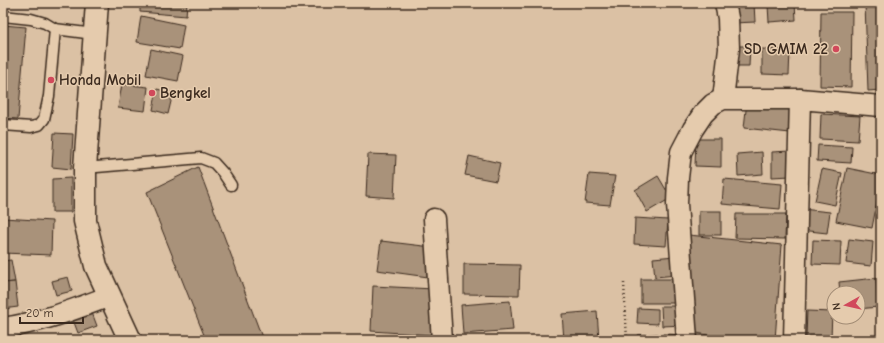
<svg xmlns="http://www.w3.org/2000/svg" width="884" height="343" font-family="'Comic Neue',sans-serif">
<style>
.building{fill:#a9927a;stroke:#3b2a1e}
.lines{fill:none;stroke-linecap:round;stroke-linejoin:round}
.lane-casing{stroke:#3b2a1e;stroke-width:13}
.street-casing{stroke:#3b2a1e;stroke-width:23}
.highway-casing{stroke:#3b2a1e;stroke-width:25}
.path{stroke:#3b2a1e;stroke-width:2.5;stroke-dasharray:1 3;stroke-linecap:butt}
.lane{stroke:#e5cbad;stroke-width:10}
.street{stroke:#e5cbad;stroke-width:20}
.highway{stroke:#e5cbad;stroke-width:22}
.poi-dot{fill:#d1495b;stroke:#e5cbad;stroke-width:1.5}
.labels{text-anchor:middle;stroke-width:3;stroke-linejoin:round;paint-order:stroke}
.poi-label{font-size:15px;font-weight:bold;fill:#3b2a1e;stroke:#e5cbad;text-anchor:start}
</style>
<rect width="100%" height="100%" fill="#dbc1a4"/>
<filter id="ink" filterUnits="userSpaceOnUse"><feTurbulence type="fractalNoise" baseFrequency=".025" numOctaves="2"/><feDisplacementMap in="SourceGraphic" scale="8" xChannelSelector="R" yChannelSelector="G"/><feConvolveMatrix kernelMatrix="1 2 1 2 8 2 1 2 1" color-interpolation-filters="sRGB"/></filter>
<g filter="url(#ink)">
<g class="building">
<polygon points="140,3 187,3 186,16 140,12"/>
<polygon points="734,3 754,3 755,22 734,23"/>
<polygon points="795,3 796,20 769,22 768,5"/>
<polygon points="865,3 881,3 881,90 868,91"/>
<polygon points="821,12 852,12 851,87 820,86"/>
<polygon points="141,16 184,25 180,49 137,42"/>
<polygon points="3,25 26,27 18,119 3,118"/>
<polygon points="735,46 750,46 749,66 734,66"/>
<polygon points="151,49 183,56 178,81 146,75"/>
<polygon points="762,49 790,50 789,75 762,74"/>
<polygon points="122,84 148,87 145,111 118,108"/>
<polygon points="157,89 173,93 168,114 153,110"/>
<polygon points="747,101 793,106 790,133 744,128"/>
<polygon points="821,114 860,116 858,141 820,139"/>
<polygon points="54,133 73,134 71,169 52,167"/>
<polygon points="696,139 721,139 721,167 695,166"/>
<polygon points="818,145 852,147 851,163 817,161"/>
<polygon points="790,151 791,176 772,177 772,152"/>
<polygon points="762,152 763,174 738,176 737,154"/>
<polygon points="368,154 396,155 394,198 366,196"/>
<polygon points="469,156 500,163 496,181 465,175"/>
<polygon points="198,167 263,340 206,340 147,192"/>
<polygon points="847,168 881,175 881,182 872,228 836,221"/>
<polygon points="822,169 842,173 835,205 815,201"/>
<polygon points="589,174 615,176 610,205 585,203"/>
<polygon points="658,176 671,198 647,212 635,190"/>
<polygon points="71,178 71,212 52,212 52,179"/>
<polygon points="724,179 782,184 780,209 722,204"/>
<polygon points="802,209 830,212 827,233 800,230"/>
<rect x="699" y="211" width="22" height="24"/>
<polygon points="736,214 786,214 785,239 735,238"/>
<polygon points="3,218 52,221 51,255 3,253"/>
<polygon points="635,218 668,220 666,246 634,244"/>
<polygon points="689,235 782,245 775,340 734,340 697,333"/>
<polygon points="849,239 873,242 871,266 846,263"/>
<polygon points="813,240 841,241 840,265 812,264"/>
<polygon points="381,241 432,247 428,277 377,270"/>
<polygon points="675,256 677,275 655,277 653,258"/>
<polygon points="11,260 15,282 3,283 3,261"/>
<polygon points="464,264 520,265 519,295 464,294"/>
<polygon points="68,277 72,291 56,295 52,281"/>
<polygon points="876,278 878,307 858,309 858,293 840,293 839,282"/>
<rect x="641" y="279" width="37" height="24"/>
<polygon points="15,282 18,307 3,309 3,283"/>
<polygon points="373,286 434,289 432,335 371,331"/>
<polygon points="510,301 513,330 463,334 461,305"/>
<polygon points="661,306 684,306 685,325 662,326"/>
<polygon points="638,308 658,309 658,324 637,323"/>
<polygon points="91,310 97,326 78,333 72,317"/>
<polygon points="597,311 599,340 564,340 562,314"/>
<polygon points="807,311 832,312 831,338 806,337"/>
<polygon points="658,334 659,340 638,340 638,335"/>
<polygon points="663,334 685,335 685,340 663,340"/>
</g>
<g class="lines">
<defs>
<g id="lane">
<polyline points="3,16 31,19 45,23 55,29 94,34"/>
<polyline points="3,125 31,127 39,125 44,119 49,96 55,29"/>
<polyline points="85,168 201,158 214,163 223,173 231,185"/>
</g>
<g id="street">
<polyline points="723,99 729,49 728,18 725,3"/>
<polyline points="434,219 442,340"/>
<path d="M3,328C40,323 75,309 110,296"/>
<polyline points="687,340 677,204 678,178 681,152 693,129 703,114 713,104 723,99 800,99"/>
<polyline points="794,340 800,99 881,106"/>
</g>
<polyline id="highway" points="97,3 85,168 85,221 96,266 130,340"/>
</defs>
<use href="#lane" class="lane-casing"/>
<use href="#street" class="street-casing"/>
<use href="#highway" class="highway-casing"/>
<polyline class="path" points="624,283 627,340"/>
<use href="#lane" class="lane"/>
<use href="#street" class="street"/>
<use href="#highway" class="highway"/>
</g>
</g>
<g class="poi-dot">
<circle cx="836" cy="49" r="4"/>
<circle cx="51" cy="80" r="4"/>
<circle cx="152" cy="93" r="4"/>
</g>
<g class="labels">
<g class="poi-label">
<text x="828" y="54" text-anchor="end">SD GMIM 22</text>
<text x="59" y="85">Honda Mobil</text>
<text x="160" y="98">Bengkel</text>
</g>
</g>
<rect width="884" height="343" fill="none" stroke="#e5cbad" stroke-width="16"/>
<rect x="8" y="8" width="868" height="327" fill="none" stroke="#3b2a1e" stroke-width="1.5" filter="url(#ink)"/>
<g transform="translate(846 305) rotate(262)"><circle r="19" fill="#e5cbad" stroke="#a18b74"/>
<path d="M0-3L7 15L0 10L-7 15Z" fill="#d1495b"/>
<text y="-6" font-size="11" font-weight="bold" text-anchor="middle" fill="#3b2a1e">N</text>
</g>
<path d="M20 317v6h63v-6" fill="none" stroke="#3b2a1e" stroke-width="2"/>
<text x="26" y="317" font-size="12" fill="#3b2a1e" stroke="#e5cbad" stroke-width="3" paint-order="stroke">20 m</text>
</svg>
